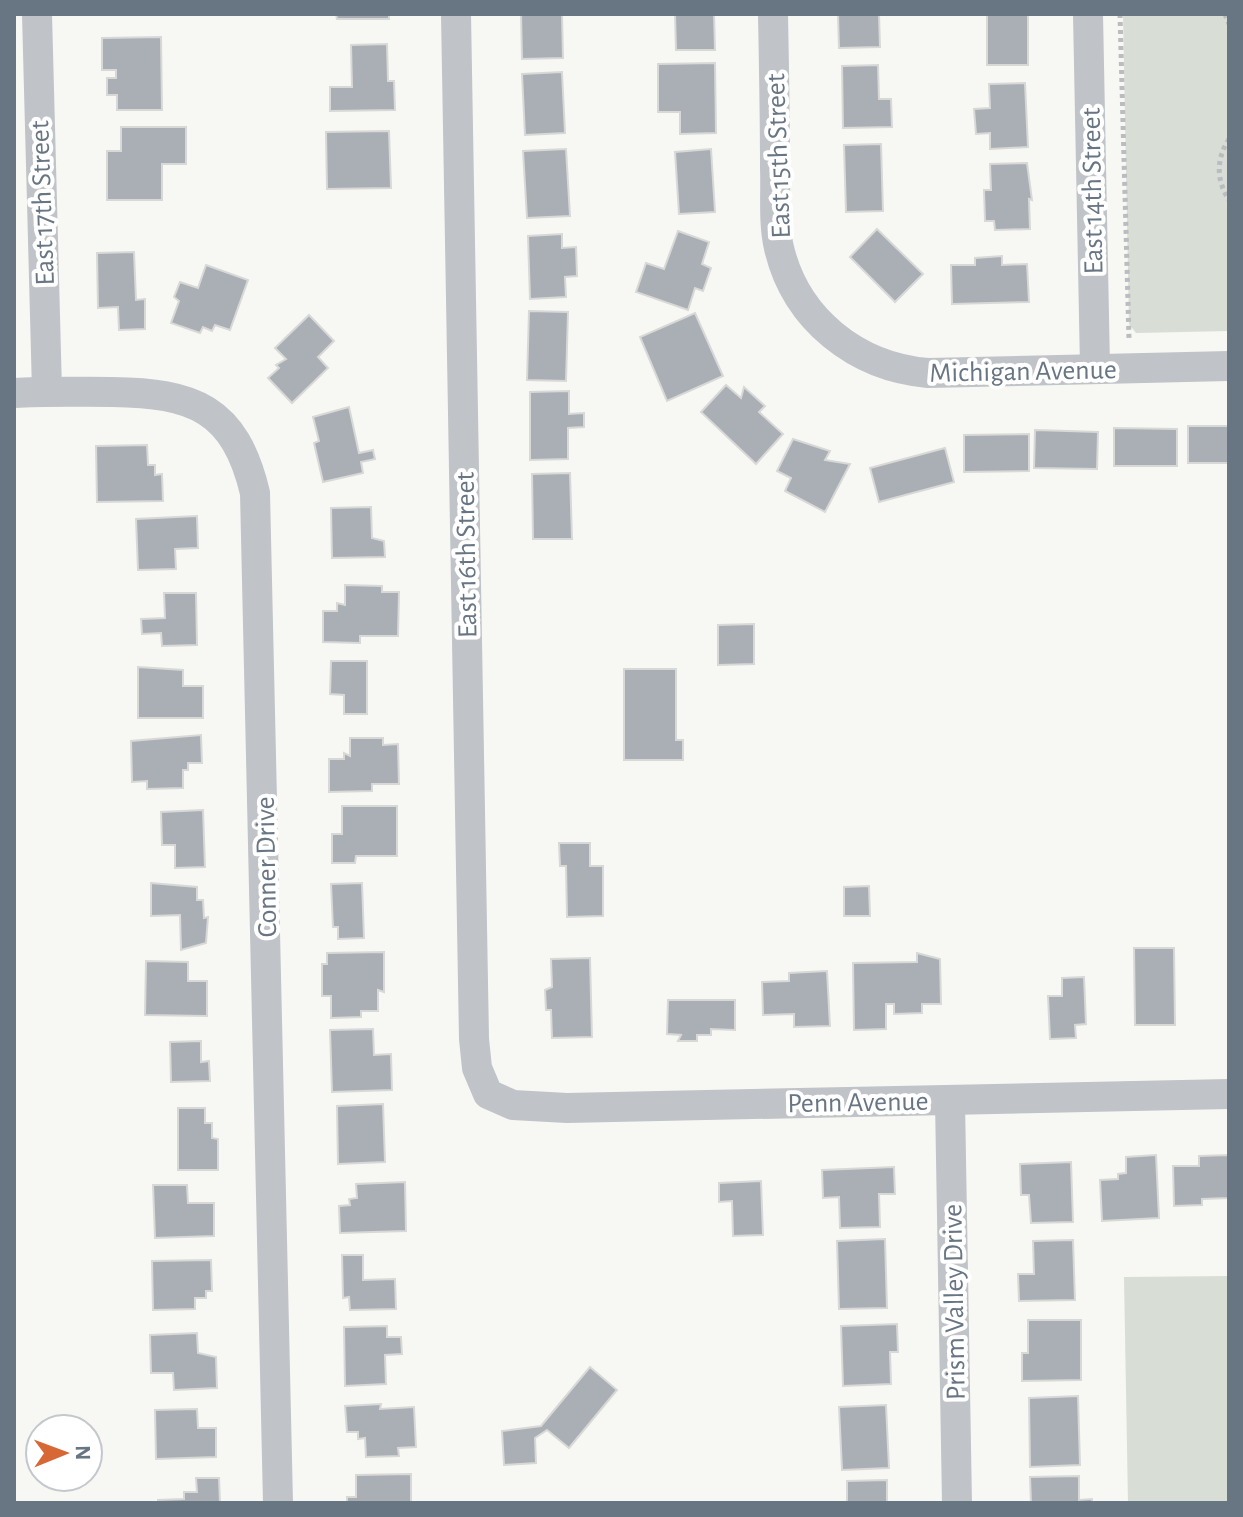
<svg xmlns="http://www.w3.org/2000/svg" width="1243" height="1517" font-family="'Alegreya Sans',sans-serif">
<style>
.green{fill:#d8ddd5}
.building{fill:#a9afb5;stroke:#d8d8d6;stroke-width:2}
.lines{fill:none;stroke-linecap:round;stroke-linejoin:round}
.path{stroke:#babcbf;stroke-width:5;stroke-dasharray:4 4;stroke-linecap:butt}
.minor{stroke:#c0c3c7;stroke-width:30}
.labels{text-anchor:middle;stroke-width:8;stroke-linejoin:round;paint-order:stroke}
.street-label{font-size:28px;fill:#687583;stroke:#fff}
</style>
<rect width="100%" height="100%" fill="#f7f7f4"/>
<g class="green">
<polygon points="1123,14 1229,14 1229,331 1136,333 1129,324"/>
<polygon points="1229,1276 1229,1503 1128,1503 1124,1277"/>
</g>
<g class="building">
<polygon points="336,14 389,14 389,19 337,19"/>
<polygon points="521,14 562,14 563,58 522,59"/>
<polygon points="675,14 714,14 715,50 676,50"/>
<polygon points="838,14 879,14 880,47 839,48"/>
<rect x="987" y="14" width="41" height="51"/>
<polygon points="161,37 162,110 117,110 117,95 107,95 107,78 116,78 116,70 102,70 102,38"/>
<polygon points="387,44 388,81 394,81 395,110 330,111 330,87 352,87 351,45"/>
<polygon points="715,63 716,133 680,134 680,112 658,112 658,64"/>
<polygon points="878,65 879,99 891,99 892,127 843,128 842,66"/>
<polygon points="562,72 565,133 525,135 522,74"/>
<polygon points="1025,83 1028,147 990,149 990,133 976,134 974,109 990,108 989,84"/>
<polygon points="121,127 186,127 186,164 162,164 162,200 107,200 107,151 121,151"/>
<polygon points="389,131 391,188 327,189 326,132"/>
<polygon points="881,144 883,211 846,212 844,145"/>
<polygon points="566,149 570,216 527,218 523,151"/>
<polygon points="711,149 715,212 679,214 675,152"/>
<polygon points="1027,163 1032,200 1029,199 1030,229 995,230 994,221 985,221 984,190 991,190 990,164"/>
<polygon points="877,229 923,274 895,302 850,257"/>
<polygon points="678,231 709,242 702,264 711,268 703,291 695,288 688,310 636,292 646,263 664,269"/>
<polygon points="562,234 562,248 576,247 577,276 565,277 566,297 530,299 528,236"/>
<polygon points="134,252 136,300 145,299 145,329 119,330 118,307 98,308 97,253"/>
<polygon points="1002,256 1002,265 1027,264 1029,302 952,304 951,265 975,265 975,258"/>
<polygon points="206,265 248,280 230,330 215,325 212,331 203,327 200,333 171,323 179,301 174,297 180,282 198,288"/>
<polygon points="529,311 568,312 566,381 527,380"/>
<polygon points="695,313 723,376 667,401 640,337"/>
<polygon points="309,315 334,341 318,357 328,368 292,403 268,378 279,368 276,365 286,359 275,348"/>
<polygon points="726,385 741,398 744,387 765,406 759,412 783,434 756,464 701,412"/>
<polygon points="569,391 569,414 584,413 584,427 568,428 568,459 530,460 530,392"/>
<polygon points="349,407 359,453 373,450 375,459 361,462 363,473 323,482 314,443 319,441 313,417"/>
<rect x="1188" y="426" width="41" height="37"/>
<polygon points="1114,428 1177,429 1177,466 1114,466"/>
<polygon points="1035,430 1098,432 1097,469 1034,468"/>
<polygon points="1029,434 1029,471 964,472 964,435"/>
<polygon points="793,439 830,451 825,460 850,464 825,512 785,491 791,478 777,471"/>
<polygon points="147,445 148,465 155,465 155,475 162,474 163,501 97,502 96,446"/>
<polygon points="945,448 954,482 879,502 870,468"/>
<polygon points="570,473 572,539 533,539 532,474"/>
<polygon points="371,507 372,538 384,541 385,557 332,558 331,508"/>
<polygon points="197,516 198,548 175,549 176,569 138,570 136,519"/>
<polygon points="345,585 382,586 382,592 399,592 398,636 360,636 360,643 323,642 323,611 337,611 337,603 345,605"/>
<polygon points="164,593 196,593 197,645 162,646 161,633 142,634 141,619 165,618"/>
<polygon points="754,624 754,664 718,665 718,625"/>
<polygon points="331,661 367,661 367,714 344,714 344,695 330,694"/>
<polygon points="138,667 183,670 183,686 203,686 203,718 138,718"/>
<polygon points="624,669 676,669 676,740 683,740 683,760 624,760"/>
<polygon points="201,735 202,763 188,763 188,770 183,770 183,788 147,789 147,781 132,782 131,741"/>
<polygon points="350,738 383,738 383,745 398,744 399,784 372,784 372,791 329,792 329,759 344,759 344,753 350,756"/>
<polygon points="342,806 397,806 397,856 356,856 355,863 332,863 332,834 342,834"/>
<polygon points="203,810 205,867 175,868 175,845 162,845 161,812"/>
<polygon points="559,843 590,843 590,866 603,866 603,916 567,917 566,866 560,866"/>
<polygon points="151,883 197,887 197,900 203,900 204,918 208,917 206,943 181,950 180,915 151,916"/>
<polygon points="362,883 364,938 338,939 338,927 333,927 331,884"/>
<polygon points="869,886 870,916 844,916 844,887"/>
<polygon points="1134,948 1174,948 1175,1025 1135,1025"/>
<polygon points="384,952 384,992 378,990 378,1011 361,1011 361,1017 331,1018 331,996 322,996 322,964 327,964 327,953"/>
<polygon points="917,953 940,959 941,1004 922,1004 922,1013 894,1014 894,1004 886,1004 886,1029 854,1030 853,963 917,962"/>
<polygon points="590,958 592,1037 552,1038 551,1010 546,1010 545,990 552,987 551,959"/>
<polygon points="146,961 188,962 188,981 207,981 207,1016 145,1015"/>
<polygon points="827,971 830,1026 794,1027 794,1014 763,1015 762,982 789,981 789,973"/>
<polygon points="1084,977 1086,1024 1075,1025 1076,1038 1050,1039 1048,996 1062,996 1062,978"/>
<polygon points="668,1000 735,1000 735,1030 711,1029 711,1035 697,1035 697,1041 678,1041 681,1035 667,1034"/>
<polygon points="373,1029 374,1055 391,1054 392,1090 332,1092 330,1030"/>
<polygon points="201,1041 201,1062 209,1061 210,1081 171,1082 170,1042"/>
<polygon points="383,1104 385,1162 338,1164 337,1106"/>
<polygon points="178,1108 205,1108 205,1123 212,1123 212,1138 218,1139 218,1170 178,1170"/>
<polygon points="1156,1155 1159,1218 1102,1221 1100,1180 1118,1179 1118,1174 1126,1173 1126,1157"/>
<polygon points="1229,1155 1229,1198 1202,1199 1202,1205 1174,1206 1173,1166 1199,1166 1199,1156"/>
<polygon points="1071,1162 1073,1222 1031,1223 1029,1195 1021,1195 1020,1164"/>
<polygon points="894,1167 895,1194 879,1194 880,1227 840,1228 839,1197 823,1198 822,1170"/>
<polygon points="761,1181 763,1235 733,1236 732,1201 719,1202 719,1183"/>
<polygon points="405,1182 406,1231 340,1233 339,1206 350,1205 349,1199 357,1198 356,1184"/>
<polygon points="153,1185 187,1185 188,1203 214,1203 214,1236 155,1238"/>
<polygon points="885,1239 887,1308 839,1309 837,1241"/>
<polygon points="1073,1240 1075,1300 1019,1301 1018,1274 1034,1274 1033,1241"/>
<polygon points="342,1255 363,1255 363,1280 395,1279 396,1309 350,1310 349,1297 343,1298"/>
<polygon points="211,1260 212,1291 206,1291 206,1298 195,1298 195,1309 153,1310 152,1261"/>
<polygon points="1028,1320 1081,1320 1081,1380 1022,1381 1022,1353 1028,1353"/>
<polygon points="897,1324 898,1352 890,1352 891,1384 843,1386 841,1326"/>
<polygon points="387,1326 387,1337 401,1337 402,1354 385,1355 386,1384 345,1386 344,1327"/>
<polygon points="197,1333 198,1353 216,1357 217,1388 174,1390 173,1373 151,1373 150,1335"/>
<polygon points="590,1367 617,1390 569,1448 547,1430 535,1438 536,1463 504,1465 502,1431 541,1426"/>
<polygon points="1078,1396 1080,1465 1030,1467 1029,1398"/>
<polygon points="381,1404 380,1409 414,1407 416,1447 398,1448 399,1456 366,1457 365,1438 358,1439 358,1432 347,1432 345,1406"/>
<polygon points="886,1405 889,1468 842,1470 839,1407"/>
<polygon points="197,1409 198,1428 216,1428 216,1457 156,1459 155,1410"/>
<polygon points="411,1474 411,1503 347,1503 347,1497 356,1497 356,1475"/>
<polygon points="1079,1476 1079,1500 1092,1499 1092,1503 1031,1503 1030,1477"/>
<polygon points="196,1478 219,1478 220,1503 158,1503 158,1500 184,1499 184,1492 197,1492"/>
<polygon points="887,1480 887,1503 847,1503 847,1481"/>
</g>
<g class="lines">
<g class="path">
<polyline points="1120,14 1129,338"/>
<polyline points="1225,14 1229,24"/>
<path d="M1229,139C1216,159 1216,180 1229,200"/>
</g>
<g class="minor">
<polyline points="37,14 47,391"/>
<polyline points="456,14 474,1039 477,1068 488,1094 513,1105 567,1108 1229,1094"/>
<path d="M773,14C774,65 775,117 775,168C776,194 773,223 779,248C796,320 857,367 928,373L1229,366"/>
<polyline points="1088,14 1095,367"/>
<path d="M14,393C47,391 79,392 112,392C193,393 235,408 255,493L278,1503"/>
<polyline points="950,1101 957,1503"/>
</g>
</g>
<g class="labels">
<g class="street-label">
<text transform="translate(777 156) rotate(-92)" y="10">East 15th Street</text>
<text transform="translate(1091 191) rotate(-91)" y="10">East 14th Street</text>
<text transform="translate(41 203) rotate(-92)" y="10">East 17th Street</text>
<text transform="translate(1023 370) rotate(-1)" y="10">Michigan Avenue</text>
<text transform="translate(465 555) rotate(-91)" y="10">East 16th Street</text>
<text transform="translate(265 867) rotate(-91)" y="10">Conner Drive</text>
<text transform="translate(858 1101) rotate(-1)" y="10">Penn Avenue</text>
<text transform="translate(953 1302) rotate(-91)" y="10">Prism Valley Drive</text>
</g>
</g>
<rect width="1243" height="1517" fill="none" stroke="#687583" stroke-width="32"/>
<g transform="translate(64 1453) rotate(89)"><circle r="38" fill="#ffffff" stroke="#c3c8cd" stroke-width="2"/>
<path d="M0-6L14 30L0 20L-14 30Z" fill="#d76734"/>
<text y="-12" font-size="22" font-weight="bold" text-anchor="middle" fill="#687583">N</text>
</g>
</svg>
